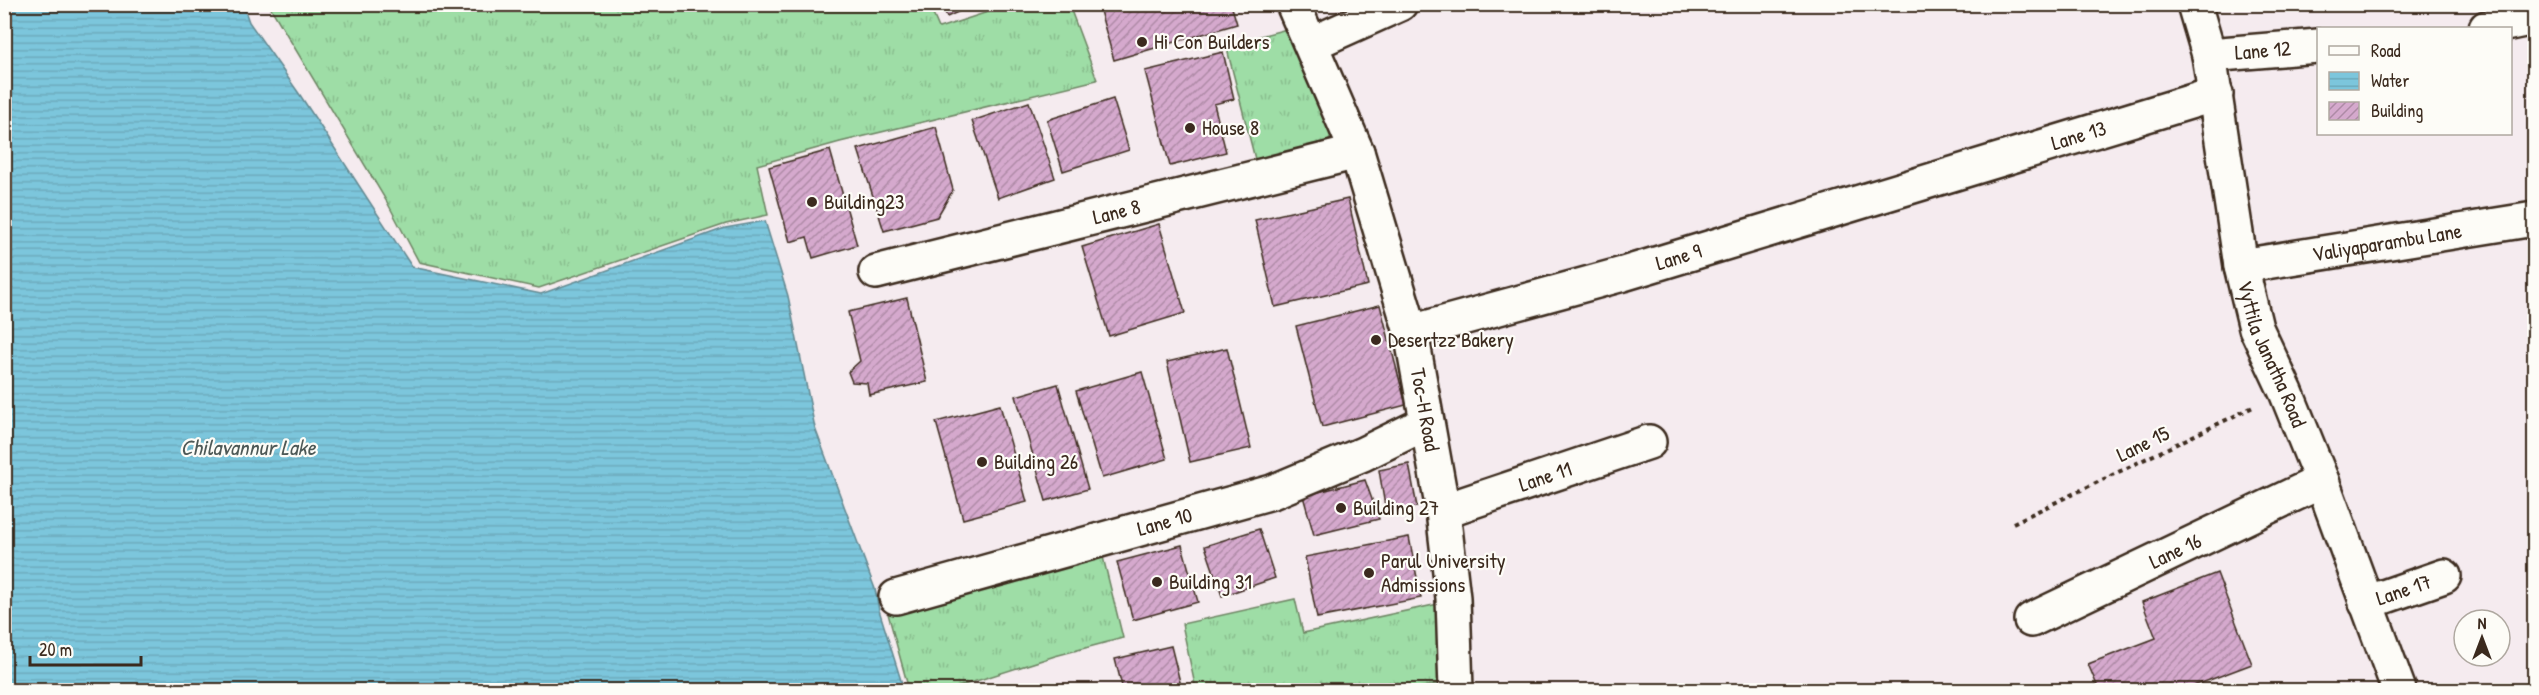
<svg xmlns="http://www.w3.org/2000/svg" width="2539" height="695" font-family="'Patrick Hand',sans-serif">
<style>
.grass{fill:url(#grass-tufts);stroke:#6c8462;stroke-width:1.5}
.water{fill:url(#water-rules);stroke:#628890;stroke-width:1.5}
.building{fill:url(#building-hatch);stroke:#3b2a1e;stroke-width:1.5}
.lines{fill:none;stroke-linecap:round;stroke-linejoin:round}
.minor-casing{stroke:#3b2a1e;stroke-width:38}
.path{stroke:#3b2a1e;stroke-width:4;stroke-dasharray:4.5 4.5;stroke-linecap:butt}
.minor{stroke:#fdfcf7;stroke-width:33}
.poi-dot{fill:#3b2a1e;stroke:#fdfcf7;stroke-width:2}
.labels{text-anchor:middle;stroke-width:4.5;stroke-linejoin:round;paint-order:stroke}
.poi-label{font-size:21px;fill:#3b2a1e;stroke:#fdfcf7;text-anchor:start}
.street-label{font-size:21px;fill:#3b2a1e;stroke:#fdfcf7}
.water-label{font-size:22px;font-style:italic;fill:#4e5957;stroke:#fdfcf7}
</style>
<defs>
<pattern id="grass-tufts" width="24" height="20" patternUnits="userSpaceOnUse" patternTransform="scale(1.5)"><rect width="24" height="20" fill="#9edda6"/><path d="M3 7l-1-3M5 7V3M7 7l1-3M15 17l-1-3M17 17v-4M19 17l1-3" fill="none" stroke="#89be8e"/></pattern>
<pattern id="water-rules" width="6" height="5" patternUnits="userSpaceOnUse" patternTransform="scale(1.5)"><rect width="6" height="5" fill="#7cc6dc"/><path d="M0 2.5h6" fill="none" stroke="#6caabc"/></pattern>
<pattern id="building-hatch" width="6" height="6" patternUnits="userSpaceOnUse" patternTransform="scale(1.5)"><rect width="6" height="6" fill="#d5a9cd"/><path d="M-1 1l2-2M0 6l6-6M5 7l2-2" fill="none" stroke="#ae8aa6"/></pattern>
</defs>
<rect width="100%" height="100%" fill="#f5ebef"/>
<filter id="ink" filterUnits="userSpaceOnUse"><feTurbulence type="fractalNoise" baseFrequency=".0167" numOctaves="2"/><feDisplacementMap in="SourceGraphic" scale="12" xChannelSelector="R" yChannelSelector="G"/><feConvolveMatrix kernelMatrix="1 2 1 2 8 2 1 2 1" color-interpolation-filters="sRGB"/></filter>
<g filter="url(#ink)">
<g class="grass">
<polygon points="929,5 939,28 1009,5 1069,5 1097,80 840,142 757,165 768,215 726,224 539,288 419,262 387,202 269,5"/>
<polygon points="1291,28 1337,128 1327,143 1255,159 1226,45"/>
<polygon points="1102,553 1123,638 1055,656 948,690 909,690 887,610"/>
<polygon points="1295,599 1303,633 1443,603 1442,683 1409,690 1196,690 1182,624"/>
</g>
<polygon class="water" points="4,5 243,5 249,22 300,95 412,267 541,294 725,228 765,221 788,296 815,428 875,589 879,610 904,690 5,690"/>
<g class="building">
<polygon points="942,4 975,4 947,17"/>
<polygon points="1098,4 1231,4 1237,24 1114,60"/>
<polygon points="1223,52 1234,99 1214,104 1226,152 1170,166 1145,71"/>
<polygon points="1113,99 1129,150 1063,171 1047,120"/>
<polygon points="1029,102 1055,178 998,198 972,121"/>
<polygon points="936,127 953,190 937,217 884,231 858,149"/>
<polygon points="830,150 857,245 813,258 807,237 790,242 769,167"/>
<polygon points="1348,199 1368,285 1275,307 1255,220"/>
<polygon points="1159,224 1185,313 1109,336 1082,247"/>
<polygon points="907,298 927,382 869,395 867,383 852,382 848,372 860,361 848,312"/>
<polygon points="1380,305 1406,405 1322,427 1296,326"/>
<polygon points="1227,348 1251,448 1190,462 1167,362"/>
<polygon points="1142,372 1167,459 1102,478 1076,391"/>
<polygon points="1058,384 1088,489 1046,501 1016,396"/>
<polygon points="1000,405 1027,502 963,519 936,422"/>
<polygon points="1409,464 1417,507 1386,512 1379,470"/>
<polygon points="1365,480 1379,519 1314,535 1303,496"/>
<polygon points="1259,529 1275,578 1222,596 1205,546"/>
<polygon points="1409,537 1421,598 1317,618 1305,557"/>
<polygon points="1182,545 1198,602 1133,620 1117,562"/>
<polygon points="2217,573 2252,664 2183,690 2099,690 2088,664 2156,638 2142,602"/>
<polygon points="1171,646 1182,690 1123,690 1115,659"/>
</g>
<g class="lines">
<defs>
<g id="minor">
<path id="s1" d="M1293,4L1357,152L1411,332L1443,511L1453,598L1456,690"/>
<path id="s2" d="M2194,4L2209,55L2241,266L2256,328L2286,392L2322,481L2399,690"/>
<polyline points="2486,28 2534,18"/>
<polyline points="1311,44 1400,4"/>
<path id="s3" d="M2209,55L2318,46"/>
<path id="s4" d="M2241,266L2534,219"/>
<path id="s5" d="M876,272L1357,152"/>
<path id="s6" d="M1411,332L1623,274L2216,94"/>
<path id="s7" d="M1443,511L1649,442"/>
<path id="s8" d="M896,597L1272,492L1363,454L1426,423"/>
<path id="s9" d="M2366,603L2444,576"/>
<path id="s10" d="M2031,620L2322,481"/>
</g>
</defs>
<use href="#minor" class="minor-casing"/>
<polyline class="path" points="2013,523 2255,406"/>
<use href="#minor" class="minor"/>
</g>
</g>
<g class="poi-dot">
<circle cx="1142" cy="42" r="6"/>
<circle cx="1190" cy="128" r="6"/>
<circle cx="812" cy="202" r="6"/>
<circle cx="1376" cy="340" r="6"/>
<circle cx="982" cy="462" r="6"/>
<circle cx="1341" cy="508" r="6"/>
<circle cx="1369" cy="573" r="6"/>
<circle cx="1157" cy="582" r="6"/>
</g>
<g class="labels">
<g class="poi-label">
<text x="1154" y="49">Hi Con Builders</text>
<text x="1202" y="135">House 8</text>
<text x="824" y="209">Building23</text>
<text x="1388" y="347">Desertzz Bakery</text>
<text x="994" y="469">Building 26</text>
<text x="1353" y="515">Building 27</text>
<text x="1381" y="568">Parul University<tspan x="1381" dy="24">Admissions</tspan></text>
<text x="1169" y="589">Building 31</text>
</g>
<g class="street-label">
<text dy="7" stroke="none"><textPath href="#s3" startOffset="54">Lane 12</textPath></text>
<text dy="7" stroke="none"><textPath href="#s6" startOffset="696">Lane 13</textPath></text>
<text dy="7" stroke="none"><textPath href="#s5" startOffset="248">Lane 8</textPath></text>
<text dy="7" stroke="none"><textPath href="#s4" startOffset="148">Valiyaparambu Lane</textPath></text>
<text dy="7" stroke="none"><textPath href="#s6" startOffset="278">Lane 9</textPath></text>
<text dy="7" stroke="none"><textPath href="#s2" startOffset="360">Vyttila Janatha Road</textPath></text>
<text dy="7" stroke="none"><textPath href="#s1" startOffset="428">Toc-H Road</textPath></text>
<text transform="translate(2143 444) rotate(-26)" y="7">Lane 15</text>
<text dy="7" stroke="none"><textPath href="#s7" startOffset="108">Lane 11</textPath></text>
<text dy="7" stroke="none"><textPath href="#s8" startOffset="279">Lane 10</textPath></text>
<text dy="7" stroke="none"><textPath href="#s10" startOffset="160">Lane 16</textPath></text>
<text dy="7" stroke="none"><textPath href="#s9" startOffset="40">Lane 17</textPath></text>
</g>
<g class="water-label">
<text x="248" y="455">Chilavannur Lake</text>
</g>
</g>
<rect width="2539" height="695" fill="none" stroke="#fdfcf7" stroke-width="24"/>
<rect x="12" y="12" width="2515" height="671" fill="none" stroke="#3b2a1e" stroke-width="2" filter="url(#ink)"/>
<rect x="2317" y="27" width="195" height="108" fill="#fdfcf7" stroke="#afa8a0" stroke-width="1.5"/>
<rect x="2329" y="46" width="30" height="9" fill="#fdfcf7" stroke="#afa8a0" stroke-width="1.5"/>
<text x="2371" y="57" font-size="18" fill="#3b2a1e">Road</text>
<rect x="2329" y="72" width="30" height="18" fill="url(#water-rules)" stroke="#afa8a0" stroke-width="1.5"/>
<text x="2371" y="87" font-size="18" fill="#3b2a1e">Water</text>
<rect x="2329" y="102" width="30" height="18" fill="url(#building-hatch)" stroke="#afa8a0" stroke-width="1.5"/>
<text x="2371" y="117" font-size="18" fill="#3b2a1e">Building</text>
<g transform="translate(2482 638)"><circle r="28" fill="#fdfcf7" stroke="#afa8a0" stroke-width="1.5"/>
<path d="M0-4.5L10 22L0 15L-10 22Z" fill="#3b2a1e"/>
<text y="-9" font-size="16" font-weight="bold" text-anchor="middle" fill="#3b2a1e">N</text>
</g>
<path d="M30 656v9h111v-9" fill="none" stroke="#3b2a1e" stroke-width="3"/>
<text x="39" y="656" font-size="18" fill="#3b2a1e" stroke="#fdfcf7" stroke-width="4.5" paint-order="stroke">20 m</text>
</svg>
